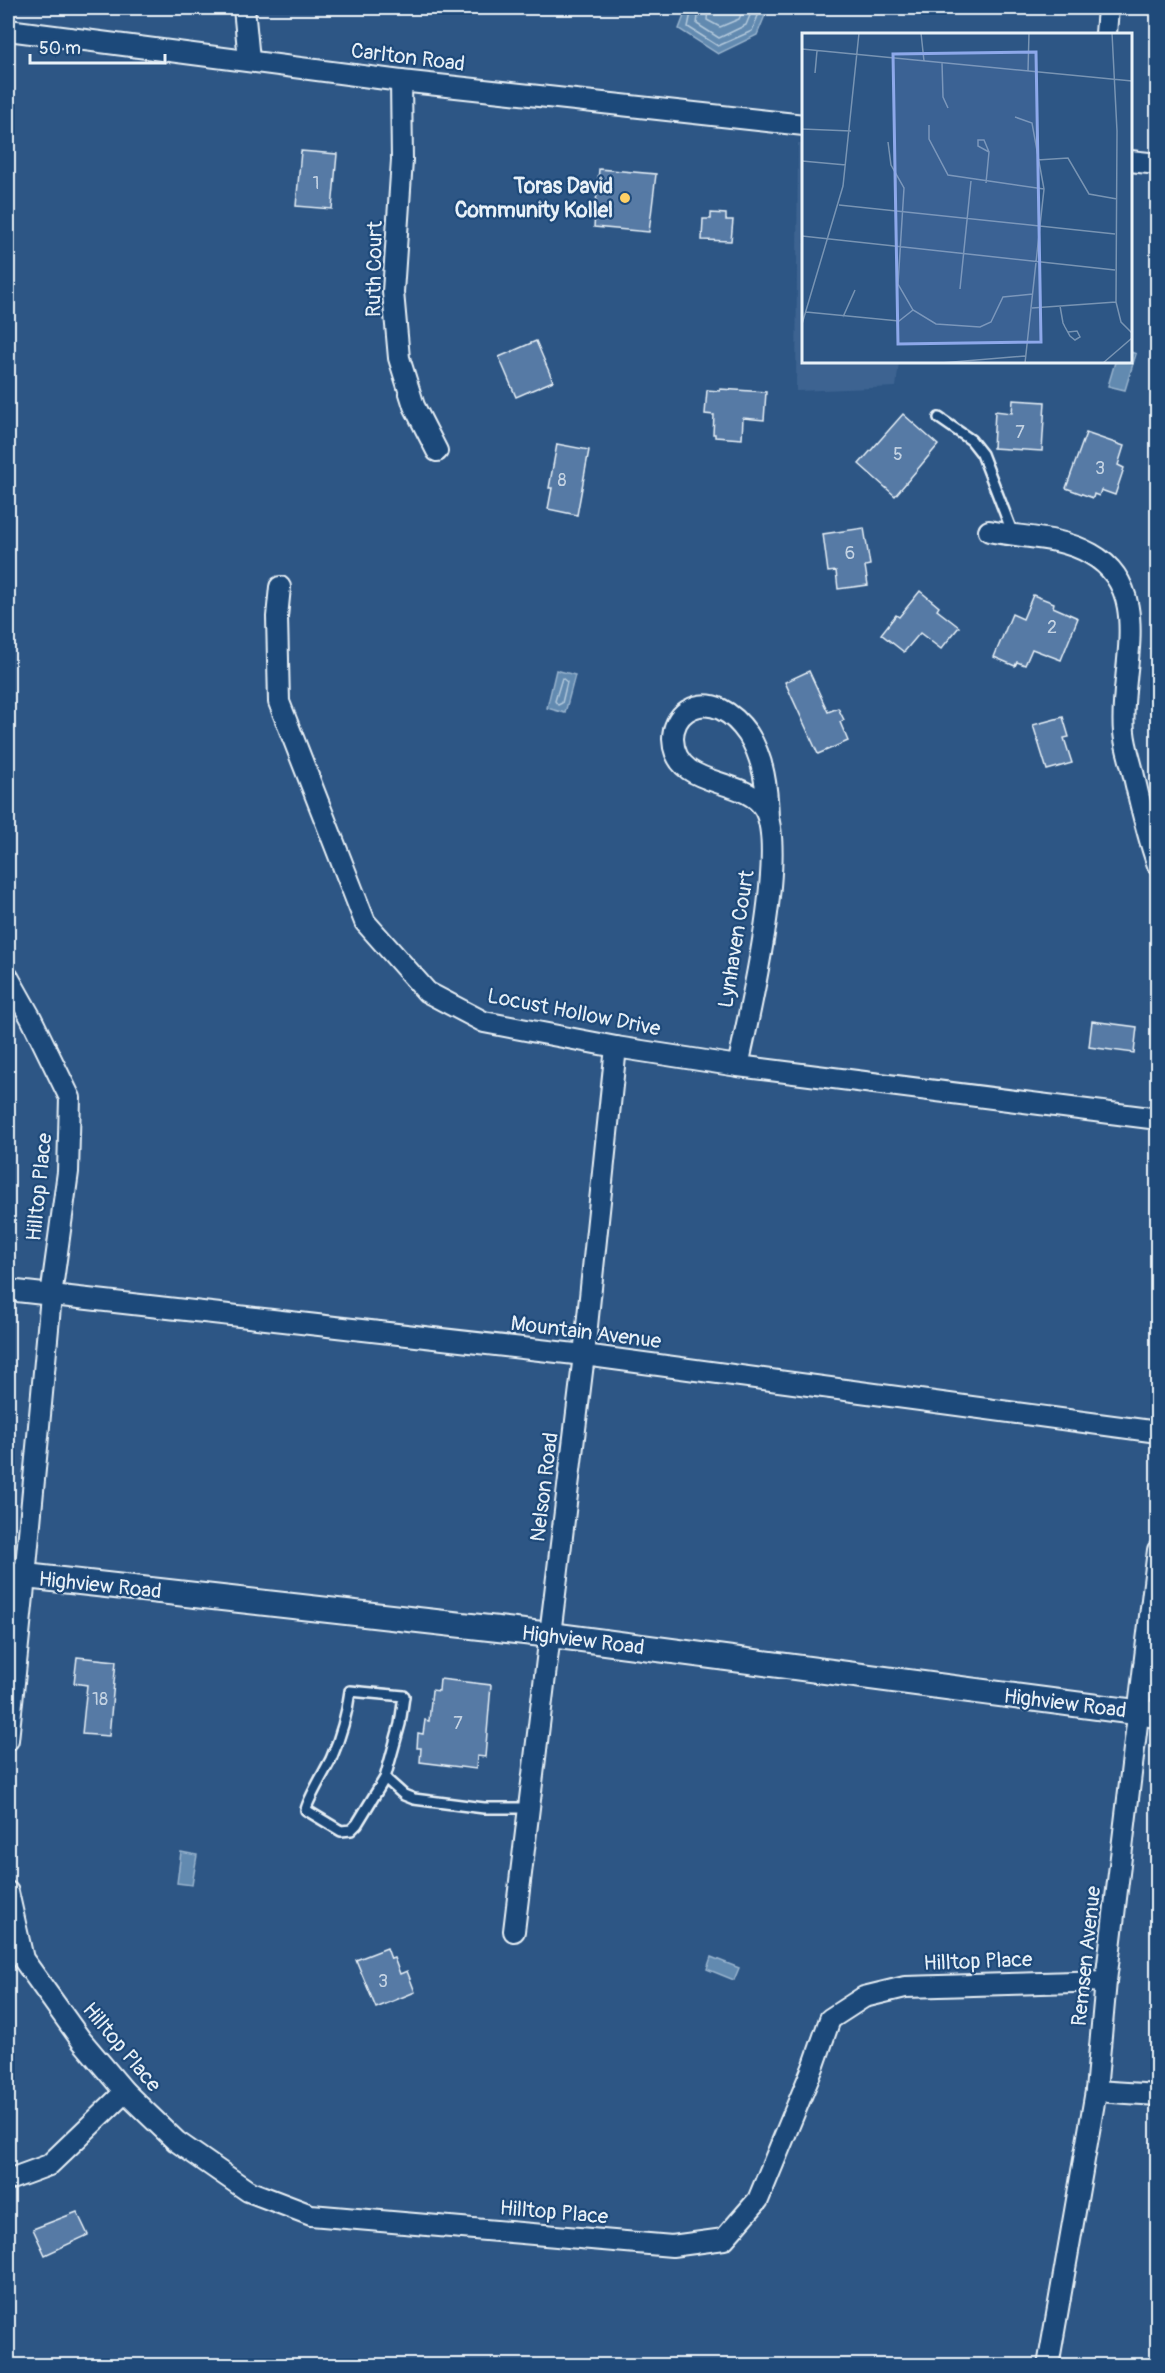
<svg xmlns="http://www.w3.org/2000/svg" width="1165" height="2373" font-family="Pangolin,sans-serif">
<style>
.built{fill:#3d6491}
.water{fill:#628ab0;stroke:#98b3cd;stroke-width:1.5}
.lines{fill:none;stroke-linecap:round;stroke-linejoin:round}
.shore{stroke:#b2c8db;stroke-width:1.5}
.building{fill:#577aa5;stroke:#e8f1f8;stroke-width:1.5}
.service-casing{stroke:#e8f1f8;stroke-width:14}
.minor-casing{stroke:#e8f1f8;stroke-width:24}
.tertiary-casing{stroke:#e8f1f8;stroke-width:28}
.service{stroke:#1f4a7a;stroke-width:9}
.minor{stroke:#1f4a7a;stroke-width:20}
.tertiary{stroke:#1f4a7a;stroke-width:24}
.poi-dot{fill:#ffd166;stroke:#1f4a7a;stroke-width:2}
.labels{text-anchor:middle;stroke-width:4.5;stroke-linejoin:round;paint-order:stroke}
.number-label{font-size:18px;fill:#c4d3e3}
.street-label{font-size:21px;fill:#e8f1f8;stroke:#1f4a7a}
.poi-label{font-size:21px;font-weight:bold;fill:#e8f1f8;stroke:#1f4a7a;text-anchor:end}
.inset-road{fill:none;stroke:#7894b3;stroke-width:1.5}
.view{fill:#8da8ea;fill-opacity:0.15;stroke:#8da8ea;stroke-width:3}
.inset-edge{fill:none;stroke:#e8f1f8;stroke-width:3}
</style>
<rect width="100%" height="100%" fill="#2d5685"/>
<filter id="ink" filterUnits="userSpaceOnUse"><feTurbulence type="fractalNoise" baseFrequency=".0167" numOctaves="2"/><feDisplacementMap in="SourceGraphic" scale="12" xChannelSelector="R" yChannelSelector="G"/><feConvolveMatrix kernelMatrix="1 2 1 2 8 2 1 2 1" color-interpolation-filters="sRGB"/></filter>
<g filter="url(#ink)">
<polygon class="built" points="798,143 804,143 804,362 899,362 896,387 796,391"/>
<g class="water">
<polygon points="687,8 768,8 757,35 718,54 679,29"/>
<polygon points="1131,352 1136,354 1125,390 1108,386 1115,362 1130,362"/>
<polygon points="556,670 575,675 565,713 547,708"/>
<polygon points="181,1852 197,1855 192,1885 177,1883"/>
<polygon points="711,1957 739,1968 734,1980 707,1969"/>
</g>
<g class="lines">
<g class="shore">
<polyline points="692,8 688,27 718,46 752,31 761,8"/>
<polyline points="699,8 697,24 719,38 746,25 753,8"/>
<polyline points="708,8 707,20 720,27 739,19 744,8"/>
<polygon points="562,678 567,682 562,703 558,705 555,701"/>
</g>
</g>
<g class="building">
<polygon points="301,151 337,154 332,209 296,206"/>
<polygon points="599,169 656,174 649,232 594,227"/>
<polygon points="711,213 726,214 726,220 733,220 731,241 702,240 703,219 711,219"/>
<polygon points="536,341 553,381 516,397 499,357"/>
<polygon points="720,389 766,392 764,420 743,418 742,439 715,437 715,434 713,434 714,415 705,414 707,390 720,391"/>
<polygon points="1013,400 1045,402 1042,451 993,448 995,411 1012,413"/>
<polygon points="903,414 938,445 895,496 859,464"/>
<polygon points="1086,433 1124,446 1118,465 1124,468 1115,495 1101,490 1099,496 1094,494 1093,498 1066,488"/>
<polygon points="557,444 589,450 577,515 548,509 552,488 549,488"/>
<polygon points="864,528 870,565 865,566 868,585 838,589 836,571 828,572 823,534"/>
<polygon points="920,591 939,607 937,610 959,627 941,649 920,633 904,652 881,634 896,615 899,617"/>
<polygon points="1033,595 1054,603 1053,607 1078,618 1061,660 1032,649 1025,665 1017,662 1015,666 994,657 1012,614 1023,619"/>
<polygon points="809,671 828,712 838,708 844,720 840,722 848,741 818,754 785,682"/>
<polygon points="1063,717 1069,737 1064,738 1072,763 1047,770 1033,725"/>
<polygon points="1092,1021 1137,1027 1134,1053 1089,1047"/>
<polygon points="77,1657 116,1661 109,1736 82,1734 87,1685 74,1683"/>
<polygon points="440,1679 491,1685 485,1757 477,1756 476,1769 420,1762 421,1748 417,1748 418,1733 423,1734 425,1720 429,1721 432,1690 439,1691"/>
<polygon points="387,1948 391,1959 394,1958 400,1974 407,1971 415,1992 376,2008 356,1960"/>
<polygon points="77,2212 88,2235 45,2255 33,2229"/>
</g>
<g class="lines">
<defs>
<g id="service">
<polyline points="939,418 971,440 982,454 1013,534"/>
<path d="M385,1778L357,1824L351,1830L341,1831L306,1810C306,1803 326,1769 331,1759C341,1736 347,1715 350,1691L404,1696L400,1724L385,1778L404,1795L414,1799L484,1808H530"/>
</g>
<g id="minor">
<polyline points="244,8 249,60"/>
<polyline points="8,30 401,81 804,125"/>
<polyline points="1106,34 1108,8"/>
<polyline points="401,81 402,160 393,292 399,358 414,406 437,451"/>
<polyline points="1130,161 1158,164"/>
<path d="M989,531C1023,538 1060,536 1091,554C1156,590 1118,674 1124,732C1125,745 1130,759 1133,772C1140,803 1147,835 1158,865"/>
<polyline points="280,587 277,617 279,702 365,922 427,992 484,1022 616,1047 738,1066 1158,1119"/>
<polyline points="8,977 31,1018 70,1098 68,1172 51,1296 25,1577 8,1740"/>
<path d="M738,1066C749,1015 787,853 765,810C747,775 675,791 673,739C673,728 678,717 687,711C711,696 734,714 748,734C764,759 767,788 768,817"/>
<polyline points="8,1290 584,1355 1158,1432"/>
<polyline points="8,1892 23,1959 81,2040 125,2092 176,2141 248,2191 311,2215 672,2246 724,2239 758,2200 814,2065 830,2019 864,1997 905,1987 1106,1981"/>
<polyline points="514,1931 584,1355 616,1047"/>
<polyline points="1096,2091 1158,2095"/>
<polyline points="8,2180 49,2165 125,2092"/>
<polyline points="1048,2366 1096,2091 1106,1981 1158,1550"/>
</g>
<polyline id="tertiary" points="8,1574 551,1635 1158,1715"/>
</defs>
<use href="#service" class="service-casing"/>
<use href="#minor" class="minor-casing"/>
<use href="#tertiary" class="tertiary-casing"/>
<use href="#service" class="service"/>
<use href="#minor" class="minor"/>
<use href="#tertiary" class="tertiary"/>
</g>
</g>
<circle class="poi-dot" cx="625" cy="198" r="6"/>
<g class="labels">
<g class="number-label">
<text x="316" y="189">1</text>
<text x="1020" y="438">7</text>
<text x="898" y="460">5</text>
<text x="1100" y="474">3</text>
<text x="562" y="486">8</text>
<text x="850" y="559">6</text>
<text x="1052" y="633">2</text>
<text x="100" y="1705">18</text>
<text x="458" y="1729">7</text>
<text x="383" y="1987">3</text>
</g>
<g class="street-label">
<text transform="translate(408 57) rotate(7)" y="7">Carlton Road</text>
<text transform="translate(374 269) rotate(-89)" y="7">Ruth Court</text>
<text transform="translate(736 939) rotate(-81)" y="7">Lynhaven Court</text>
<text transform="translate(574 1012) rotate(11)" y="7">Locust Hollow Drive</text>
<text transform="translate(39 1187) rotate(-84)" y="7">Hilltop Place</text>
<text transform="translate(586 1332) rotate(7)" y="7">Mountain Avenue</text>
<text transform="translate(544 1487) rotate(-83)" y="7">Nelson Road</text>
<text transform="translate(100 1585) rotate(6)" y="7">Highview Road</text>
<text transform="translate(583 1640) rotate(7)" y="7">Highview Road</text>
<text transform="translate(1065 1703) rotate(7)" y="7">Highview Road</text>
<text transform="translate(1086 1956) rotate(-84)" y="7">Remsen Avenue</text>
<text transform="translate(978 1961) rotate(-2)" y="7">Hilltop Place</text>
<text transform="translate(122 2047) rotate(50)" y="7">Hilltop Place</text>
<text transform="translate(554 2212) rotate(5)" y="7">Hilltop Place</text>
</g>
<g class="poi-label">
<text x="613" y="193">Toras David<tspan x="613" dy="24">Community Kollel</tspan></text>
</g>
</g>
<g transform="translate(802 33)">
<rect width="330" height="330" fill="#2d5685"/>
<path class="inset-road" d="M119,0L122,28M310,0L315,98L314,269L319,289L330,300M0,16L330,48M140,30L141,64L146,75M226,38L227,0M13,40L15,18M213,84L230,90L242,156L223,330M127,92V106L146,142L242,156M0,96L49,98M86,109L89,132L102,155L96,251L111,277L134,291L178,294L189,289L201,264L231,261M235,127L266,125L287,161L315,166M0,128L44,132M184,150L187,119L176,113V107H182L187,119M37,172L313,201M0,203L313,237M158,256L169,148M258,273L261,290L263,294L268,303L273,307L278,304L275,298L266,299M230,275L314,269M4,279L97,288L111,277M41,284L53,257M0,291L41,153L57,0M139,330L223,323M301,330L330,305"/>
<path class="view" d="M234,19L239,309L96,311L91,21Z"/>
<rect width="330" height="330" class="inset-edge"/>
</g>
<rect width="1165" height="2373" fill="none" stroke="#1f4a7a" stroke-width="30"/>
<rect x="15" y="15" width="1135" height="2343" fill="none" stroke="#e8f1f8" stroke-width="2" filter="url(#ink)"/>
<path d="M30 54v9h135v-9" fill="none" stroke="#e8f1f8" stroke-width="3"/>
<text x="39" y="54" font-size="18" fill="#e8f1f8" stroke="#1f4a7a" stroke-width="4.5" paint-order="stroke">50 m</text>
</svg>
